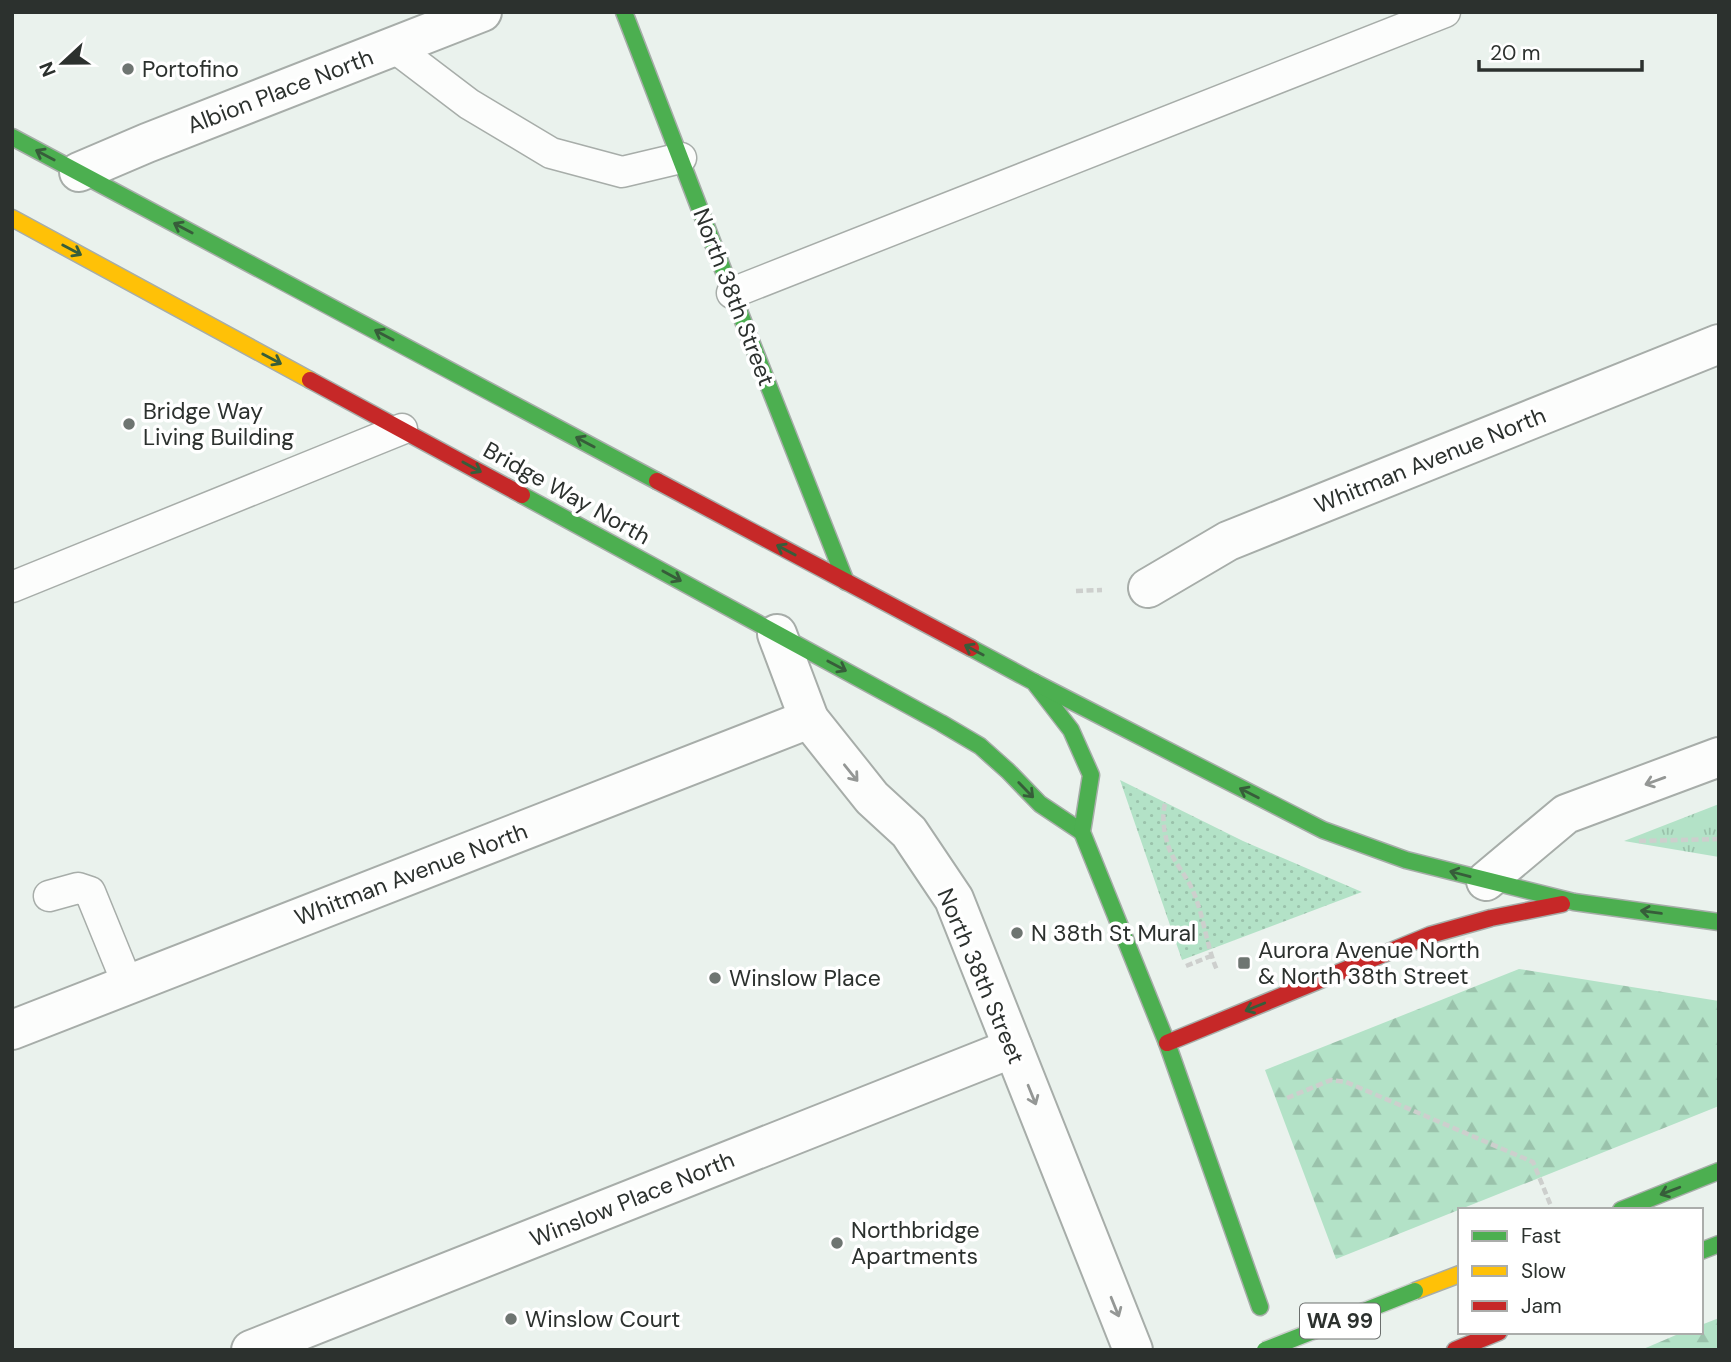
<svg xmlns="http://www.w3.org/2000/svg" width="1731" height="1362" font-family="'DM Sans',sans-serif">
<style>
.grass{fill:url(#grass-dots)}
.forest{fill:url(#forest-firs)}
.park{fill:url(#park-tufts)}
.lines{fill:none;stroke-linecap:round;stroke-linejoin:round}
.lane-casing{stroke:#a7ada9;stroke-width:33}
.street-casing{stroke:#a7ada9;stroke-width:42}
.fast-casing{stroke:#a7ada9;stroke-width:19}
.slow-casing{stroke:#a7ada9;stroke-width:19}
.jam-casing{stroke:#a7ada9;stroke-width:19}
.path{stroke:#cdcfcd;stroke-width:4.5;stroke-dasharray:7 3.5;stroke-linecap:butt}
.lane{stroke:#fcfdfc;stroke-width:30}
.street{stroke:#fcfdfc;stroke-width:38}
.fast{stroke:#4caf50;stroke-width:16}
.slow{stroke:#ffc107;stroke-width:16}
.jam{stroke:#c62828;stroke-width:16}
.fast-bridge-casing{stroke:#cacdcb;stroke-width:19;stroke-linecap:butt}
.fast-bridge{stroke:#4caf50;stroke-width:16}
.oneway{stroke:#375d3a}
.oneway2{stroke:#949795}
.poi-dot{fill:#6e7571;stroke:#fff;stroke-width:2.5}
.labels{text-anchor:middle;stroke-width:7;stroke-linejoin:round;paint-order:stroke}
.shield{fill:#fff;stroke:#6b6f6d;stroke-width:2}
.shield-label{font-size:21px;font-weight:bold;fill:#2c312e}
.poi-label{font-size:23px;fill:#2c312e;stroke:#fff;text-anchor:start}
.street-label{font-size:23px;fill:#2c312e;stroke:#fff}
</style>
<defs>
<pattern id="grass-dots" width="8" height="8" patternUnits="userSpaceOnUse" patternTransform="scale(1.75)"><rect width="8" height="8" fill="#b3e2c7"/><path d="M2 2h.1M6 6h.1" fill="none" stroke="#9ac2ab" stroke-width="1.8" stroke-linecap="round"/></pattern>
<pattern id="forest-firs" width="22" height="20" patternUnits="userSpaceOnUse" patternTransform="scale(1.75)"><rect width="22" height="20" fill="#b3e2c7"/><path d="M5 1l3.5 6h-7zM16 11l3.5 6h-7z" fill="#9ac2ab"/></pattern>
<pattern id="park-tufts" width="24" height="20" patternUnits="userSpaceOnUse" patternTransform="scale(1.75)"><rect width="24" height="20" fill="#b3e2c7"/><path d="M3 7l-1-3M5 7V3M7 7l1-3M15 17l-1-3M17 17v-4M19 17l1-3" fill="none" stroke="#9ac2ab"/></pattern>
</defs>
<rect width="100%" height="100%" fill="#eaf2ed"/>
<polygon class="grass" points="1120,780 1243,841 1362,892 1182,960"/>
<g class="forest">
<polygon points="1519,969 1719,1001 1719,1106 1336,1259 1265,1070"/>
<polygon points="1719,1318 1719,1350 1641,1350 1683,1332 1701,1332 1701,1325"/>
</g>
<polygon class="park" points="1719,804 1719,857 1624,841"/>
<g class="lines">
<defs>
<g id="lane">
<polyline points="394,47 469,104 551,153 622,172 681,158"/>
<polyline points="732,293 1445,12"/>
<polyline points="12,587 402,429"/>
<polyline points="49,896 78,888 90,892 128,985"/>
</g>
<g id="street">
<polyline points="79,172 147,143 482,12"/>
<polyline points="1148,588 1228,541 1719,344"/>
<polyline points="777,634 809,719 872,798 909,832 954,899 1133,1350"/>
<polyline points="1486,881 1566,814 1719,757"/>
<polyline points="12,1030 809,719"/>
<polyline points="251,1350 1013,1048"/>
</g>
<g id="fast">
<polyline points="624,12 732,293 846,582"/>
<polyline points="12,137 657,481"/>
<polyline points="522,495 941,723 980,746 1008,771 1040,804 1082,832"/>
<polyline points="971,648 1034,682 1071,730 1091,775 1082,832 1167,1043 1260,1307"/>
<polyline points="1034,682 1323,830 1406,860 1574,902 1719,922"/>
<polyline points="1621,1210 1719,1171"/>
<polyline points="1701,1251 1719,1244"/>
</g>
<g id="slow">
<polyline points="12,218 310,380"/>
<polyline points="1415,1291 1460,1274"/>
</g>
<g id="jam">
<polyline points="310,380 522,495"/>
<polyline points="657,481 971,648"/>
<polyline points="1167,1043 1430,935 1491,918 1562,904"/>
<polyline points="1455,1350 1499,1332"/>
</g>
</defs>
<use href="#lane" class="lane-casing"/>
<use href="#street" class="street-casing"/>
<use href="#fast" class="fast-casing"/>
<use href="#slow" class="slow-casing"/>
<use href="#jam" class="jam-casing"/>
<g class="path">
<polyline points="1076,591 1102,590"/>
<path d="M1165,804C1161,817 1165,840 1171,853C1177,866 1187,877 1193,891C1204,916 1206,945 1217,970"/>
<polyline points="1639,841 1719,839"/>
<polyline points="1186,966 1211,956"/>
<polyline points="1287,1098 1331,1080 1346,1082 1533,1162 1551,1206"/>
</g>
<use href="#lane" class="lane"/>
<use href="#street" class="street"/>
<use href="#fast" class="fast"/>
<use href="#slow" class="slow"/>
<use href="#jam" class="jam"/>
<defs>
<polyline id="fast-bridge" points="1265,1350 1415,1291"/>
</defs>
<use href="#fast-bridge" class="fast-bridge-casing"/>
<use href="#fast-bridge" class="fast-bridge"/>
</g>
<defs><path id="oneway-shaft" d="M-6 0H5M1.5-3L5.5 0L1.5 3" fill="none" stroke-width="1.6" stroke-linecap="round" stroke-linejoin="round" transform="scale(1.75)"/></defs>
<g class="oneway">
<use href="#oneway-shaft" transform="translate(45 155) rotate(-152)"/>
<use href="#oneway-shaft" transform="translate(183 228) rotate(-152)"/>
<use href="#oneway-shaft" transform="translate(72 250) rotate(28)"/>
<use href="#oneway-shaft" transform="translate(384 335) rotate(-152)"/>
<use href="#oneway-shaft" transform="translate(272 359) rotate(28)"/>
<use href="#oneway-shaft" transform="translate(585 442) rotate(-152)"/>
<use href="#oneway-shaft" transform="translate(472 467) rotate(29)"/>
<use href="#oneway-shaft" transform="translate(786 550) rotate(-152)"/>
<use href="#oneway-shaft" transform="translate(672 576) rotate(29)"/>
<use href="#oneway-shaft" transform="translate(974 650) rotate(-152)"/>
<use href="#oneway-shaft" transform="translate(837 666) rotate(28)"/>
<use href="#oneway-shaft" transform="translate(1026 790) rotate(46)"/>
<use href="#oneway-shaft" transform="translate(1249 793) rotate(-153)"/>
<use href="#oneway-shaft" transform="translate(1460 874) rotate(-165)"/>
<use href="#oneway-shaft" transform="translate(1651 912) rotate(-172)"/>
<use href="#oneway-shaft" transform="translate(1255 1007) rotate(158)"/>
<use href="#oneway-shaft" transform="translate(1670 1191) rotate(159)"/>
</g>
<g class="oneway2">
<use href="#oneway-shaft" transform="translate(851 773) rotate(51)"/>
<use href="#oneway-shaft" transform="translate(1655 781) rotate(160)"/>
<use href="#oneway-shaft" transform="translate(1032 1095) rotate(68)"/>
<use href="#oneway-shaft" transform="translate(1115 1307) rotate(68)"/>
</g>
<g class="poi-dot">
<circle cx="128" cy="69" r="7"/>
<circle cx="129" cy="424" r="7"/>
<circle cx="1017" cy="933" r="7"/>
<rect x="1237" y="956" width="14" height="14" rx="3.5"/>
<circle cx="715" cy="978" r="7"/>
<circle cx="837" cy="1243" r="7"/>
<circle cx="511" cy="1319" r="7"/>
</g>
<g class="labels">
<rect class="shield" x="1300" y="1303.5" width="80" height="35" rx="5"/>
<g class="shield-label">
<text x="1340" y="1328">WA 99</text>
</g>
<g class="poi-label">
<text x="142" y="77">Portofino</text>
<text x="143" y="419">Bridge Way<tspan x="143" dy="26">Living Building</tspan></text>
<text x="1031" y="941">N 38th St Mural</text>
<text x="1258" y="958">Aurora Avenue North<tspan x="1258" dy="26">&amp; North 38th Street</tspan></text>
<text x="729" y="986">Winslow Place</text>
<text x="851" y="1238">Northbridge<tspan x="851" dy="26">Apartments</tspan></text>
<text x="525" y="1327">Winslow Court</text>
</g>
<g class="street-label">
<text transform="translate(280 91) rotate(-21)" y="8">Albion Place North</text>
<text transform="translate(734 297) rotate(69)" y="8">North 38th Street</text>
<text transform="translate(1430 460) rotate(-22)" y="8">Whitman Avenue North</text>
<text transform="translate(567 493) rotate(29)" y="8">Bridge Way North</text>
<text transform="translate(411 874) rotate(-21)" y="8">Whitman Avenue North</text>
<text transform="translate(981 976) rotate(67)" y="8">North 38th Street</text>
<text transform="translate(632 1199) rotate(-22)" y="8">Winslow Place North</text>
</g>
</g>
<rect width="1731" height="1362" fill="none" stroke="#2c312e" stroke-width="28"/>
<rect x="1458" y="1208" width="245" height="126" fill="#ffffff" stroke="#abadab" stroke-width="2"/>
<rect x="1472" y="1231" width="35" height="10" fill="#4caf50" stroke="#abadab" stroke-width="2"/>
<text x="1521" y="1243" font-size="21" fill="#2c312e">Fast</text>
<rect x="1472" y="1266" width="35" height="10" fill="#ffc107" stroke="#abadab" stroke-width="2"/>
<text x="1521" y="1278" font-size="21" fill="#2c312e">Slow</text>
<rect x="1472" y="1301" width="35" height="10" fill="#c62828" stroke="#abadab" stroke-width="2"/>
<text x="1521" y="1313" font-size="21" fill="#2c312e">Jam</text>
<g transform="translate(63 63) rotate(248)" stroke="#ffffff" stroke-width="5" paint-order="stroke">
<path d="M0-5L12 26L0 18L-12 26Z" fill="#2c312e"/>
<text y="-10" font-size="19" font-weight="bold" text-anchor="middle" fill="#2c312e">N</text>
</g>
<path d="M1479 60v10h163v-10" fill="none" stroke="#2c312e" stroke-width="3.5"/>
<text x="1490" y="60" font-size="21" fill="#2c312e" stroke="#ffffff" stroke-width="5" paint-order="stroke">20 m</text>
</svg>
